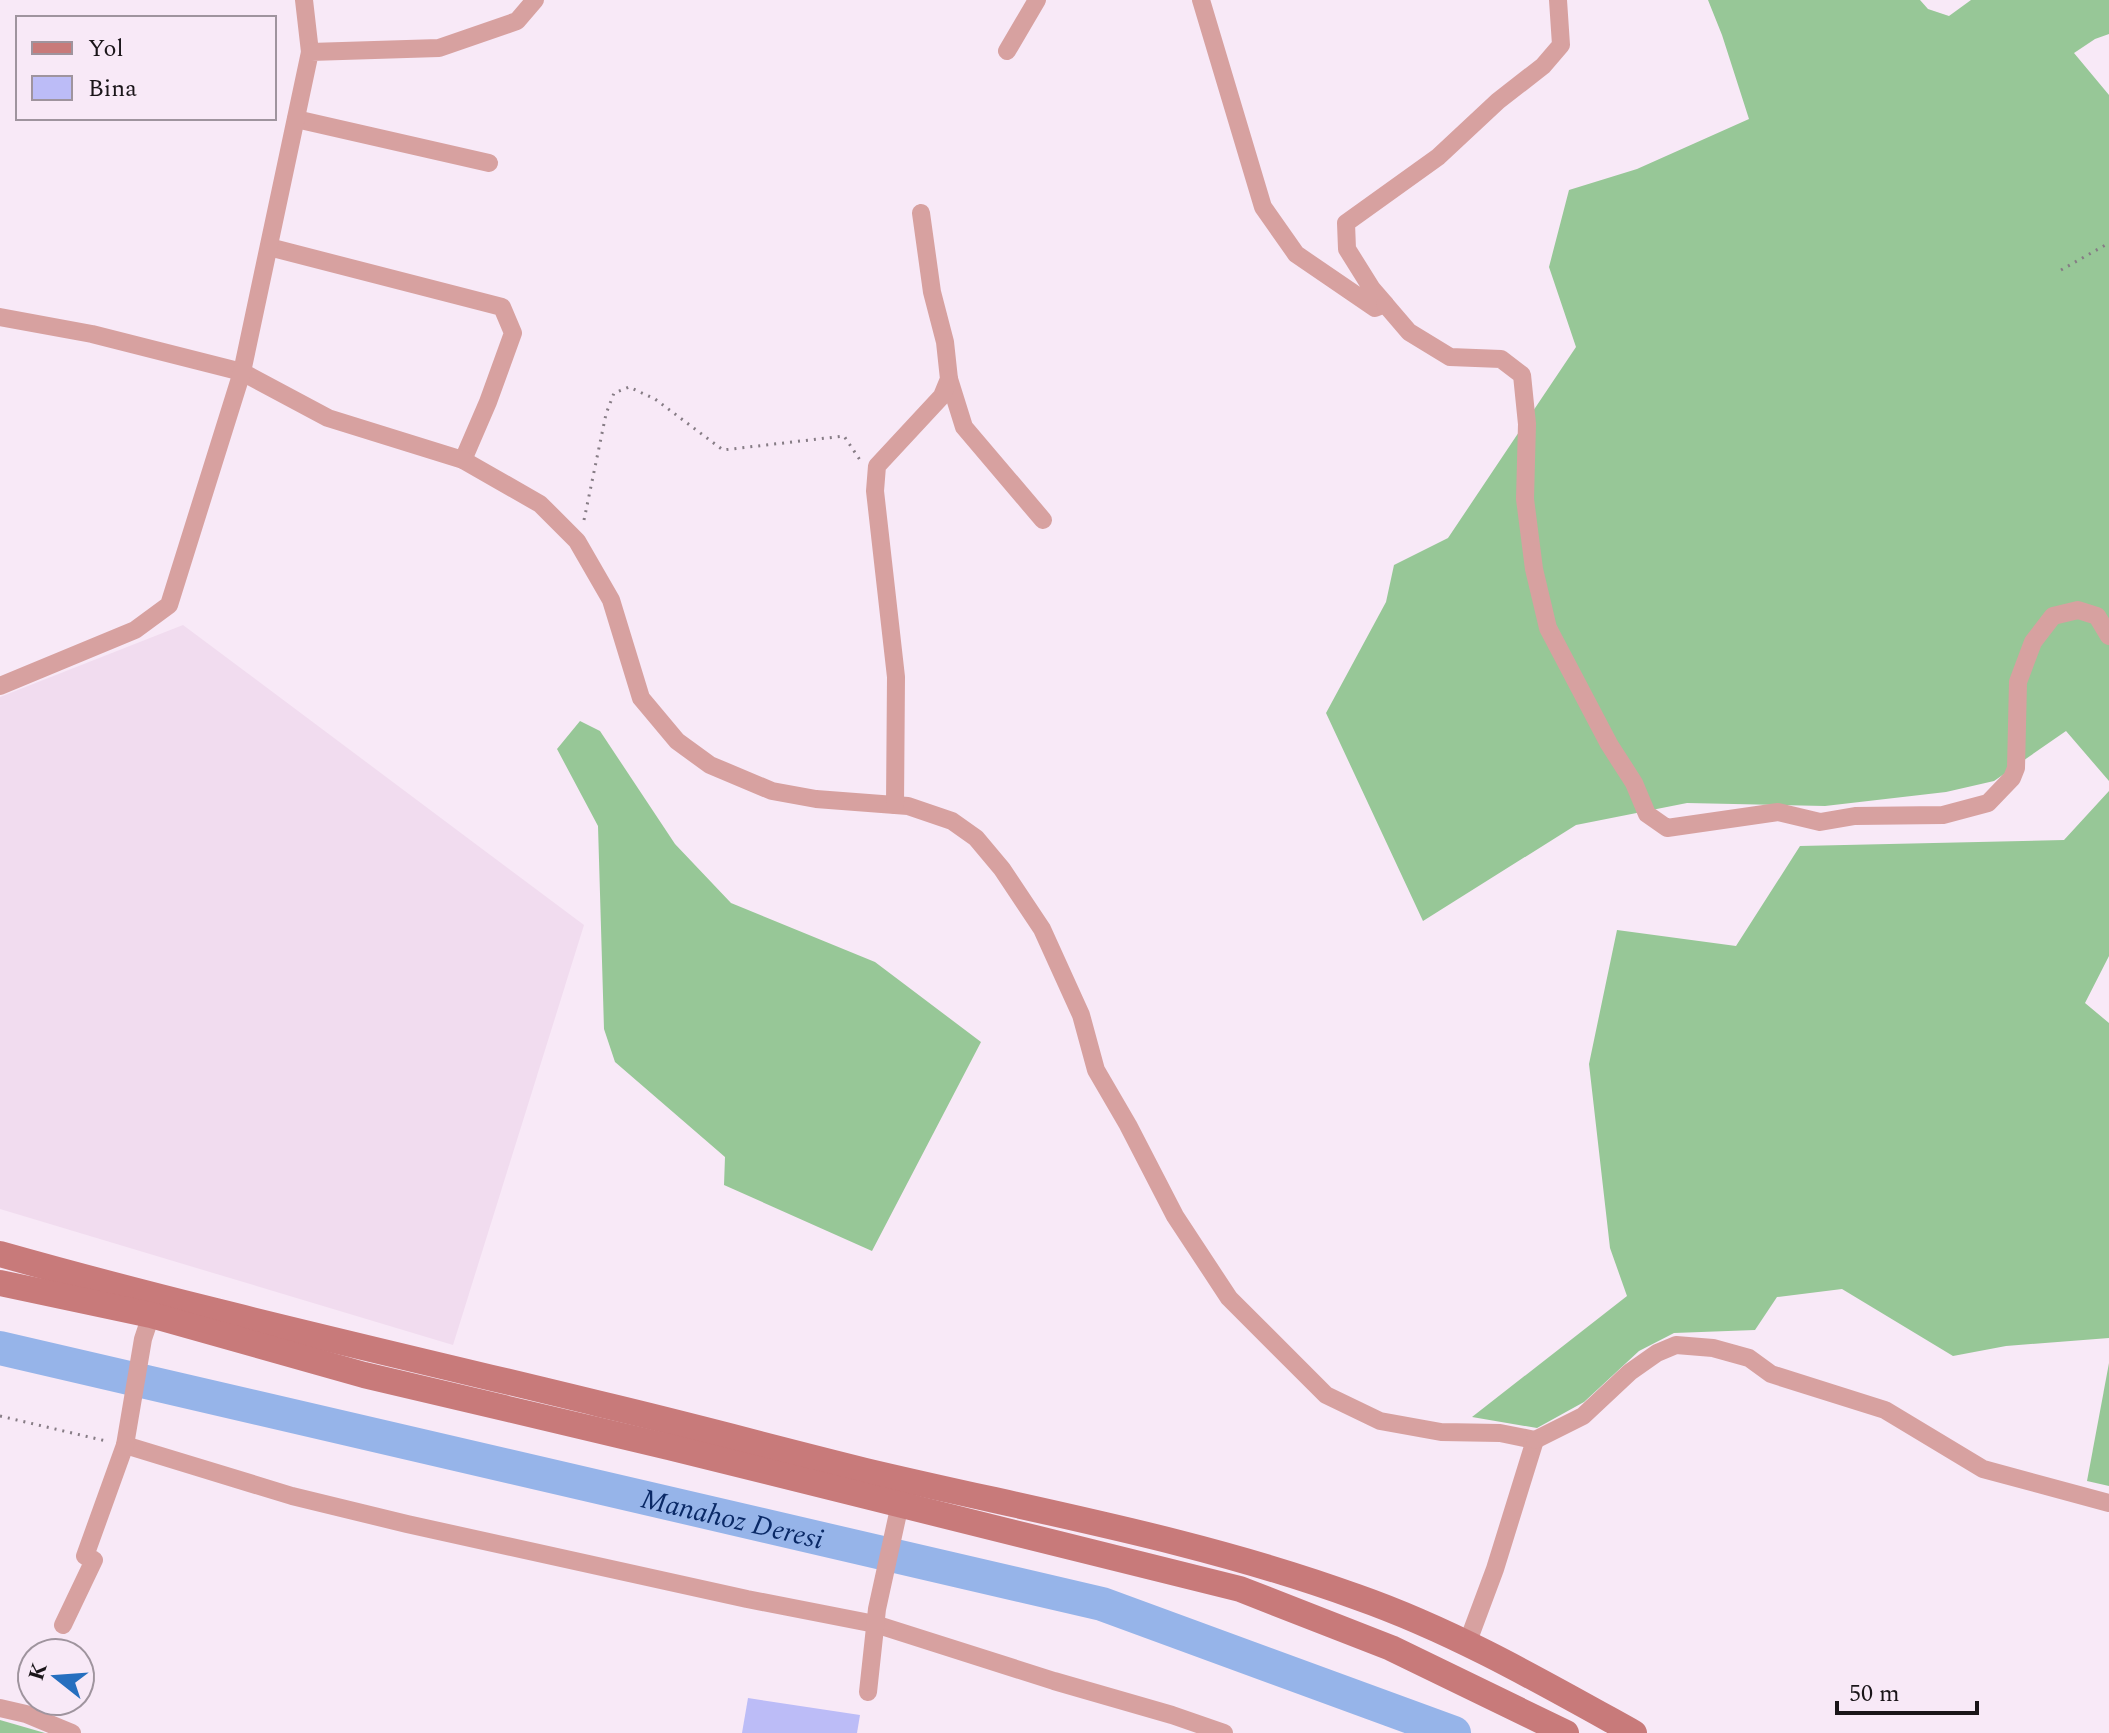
<svg xmlns="http://www.w3.org/2000/svg" width="2109" height="1733" font-family="Spectral,serif">
<style>
.built{fill:#f1dcef}
.forest{fill:#97c797}
.lines{fill:none;stroke-linecap:round;stroke-linejoin:round}
.river{stroke:#96b4e9;stroke-width:34}
.building{fill:#bcbcf7}
.path{stroke:#867c85;stroke-width:3;stroke-dasharray:2 6;stroke-linecap:butt}
.street{stroke:#d7a1a0;stroke-width:18}
.secondary{stroke:#c87a7a;stroke-width:26}
.labels{text-anchor:middle;stroke-width:6;stroke-linejoin:round;paint-order:stroke}
.water-label{font-size:28px;font-style:italic;fill:#0a2966;stroke:#f8e9f7}
</style>
<rect width="100%" height="100%" fill="#f8e9f7"/>
<polygon class="built" points="183,625 584,925 453,1345 0,1209 0,697"/>
<g class="forest">
<polygon points="1708,0 1920,0 1928,9 1949,16 1971,0 2109,0 2109,34 2095,39 2074,53 2109,95 2109,781 2066,731 1994,781 1946,792 1825,806 1687,803 1576,825 1423,921 1326,713 1386,602 1394,565 1448,538 1576,347 1549,267 1569,190 1637,169 1749,119 1722,35"/>
<polygon points="580,721 600,731 675,844 731,903 875,962 981,1042 872,1251 724,1185 725,1157 615,1062 604,1029 598,826 557,749"/>
<polygon points="2109,791 2109,956 2085,1003 2109,1023 2109,1338 2006,1346 1953,1356 1842,1289 1777,1297 1755,1330 1674,1333 1639,1351 1584,1402 1537,1428 1472,1417 1627,1296 1610,1248 1589,1064 1617,930 1736,946 1800,846 2064,840"/>
<polygon points="2109,1363 2109,1486 2087,1481"/>
<polygon points="0,1720 45,1733 0,1733"/>
</g>
<g class="lines">
<path class="river" id="s1" d="M0,1348L1102,1604L1454,1733"/>
</g>
<polygon class="building" points="748,1698 860,1715 857,1733 742,1733"/>
<g class="lines">
<g class="path">
<polyline points="2061,270 2109,243"/>
<polyline points="584,520 606,414 614,393 629,387 655,399 723,450 844,436 860,460"/>
<polyline points="0,1416 106,1441"/>
</g>
<g class="street">
<polyline points="304,0 310,52"/>
<polyline points="1201,0 1263,207 1296,254 1375,308 1385,304 1372,289 1347,249 1346,223 1438,157 1498,101 1543,66 1561,45 1558,0"/>
<polyline points="1007,51 1037,0"/>
<polyline points="296,119 489,163"/>
<polyline points="269,247 502,307 513,333 488,402 463,460"/>
<polyline points="1385,304 1409,332 1450,357 1501,359 1522,375 1527,424 1525,499 1534,569 1548,628 1609,744 1634,783 1647,814 1667,828 1778,812 1820,822 1855,816 1943,815 1988,803 2012,778 2016,768 2018,682 2033,642 2053,616 2078,610 2097,616 2109,636"/>
<polyline points="0,317 92,334 242,372 328,418 463,460 540,504 577,541 611,600 641,698 677,741 710,765 772,791 816,799 908,806 952,821 976,838 1002,869 1042,929 1081,1015 1096,1070 1128,1125 1175,1216 1229,1298 1326,1395 1380,1421 1441,1432 1500,1433 1535,1440 1495,1569 1467,1644"/>
<polyline points="949,379 964,427 1043,520"/>
<polyline points="0,686 135,630 169,605 242,372 310,52 439,48 517,21 535,0"/>
<polyline points="895,805 896,677 875,491 877,466 942,396 949,379 945,342 932,292 921,213"/>
<polyline points="1535,1440 1583,1416 1630,1372 1657,1353 1676,1345 1713,1348 1749,1358 1771,1374 1885,1410 1983,1469 2109,1503"/>
<polyline points="125,1445 292,1496 407,1524 747,1599 875,1624 1054,1681 1172,1715 1224,1733"/>
<polyline points="63,1625 94,1560 85,1556 125,1445 143,1339 151,1315"/>
<polyline points="868,1692 877,1609 900,1504"/>
<polyline points="0,1708 26,1714 72,1733"/>
</g>
<g class="secondary">
<path d="M0,1254C198,1310 400,1355 600,1404C689,1425 777,1449 866,1471C1030,1510 1198,1539 1357,1597C1454,1631 1544,1683 1634,1733"/>
<polyline points="0,1283 151,1315 364,1375 669,1447 1240,1589 1391,1648 1566,1733"/>
</g>
</g>
<g class="labels">
<g class="water-label">
<text dy="10" stroke="none"><textPath href="#s1" startOffset="752">Manahoz Deresi</textPath></text>
</g>
</g>
<rect x="16" y="16" width="260" height="104" fill="#f8e9f7" stroke="#9f949e" stroke-width="2"/>
<rect x="32" y="42" width="40" height="12" fill="#c87a7a" stroke="#9f949e" stroke-width="2"/>
<text x="88" y="56" font-size="24" fill="#1a1519">Yol</text>
<rect x="32" y="76" width="40" height="24" fill="#bcbcf7" stroke="#9f949e" stroke-width="2"/>
<text x="88" y="96" font-size="24" fill="#1a1519">Bina</text>
<g transform="translate(56 1677) rotate(287)"><circle r="38" fill="#f8e9f7" stroke="#9f949e" stroke-width="2"/>
<path d="M0-6L14 30L0 20L-14 30Z" fill="#266fbf"/>
<text y="-12" font-size="22" font-weight="bold" text-anchor="middle" fill="#1a1519">K</text>
</g>
<path d="M1837 1701v12h140v-12" fill="none" stroke="#1a1519" stroke-width="4"/>
<text x="1849" y="1701" font-size="24" fill="#1a1519" stroke="#f8e9f7" stroke-width="6" paint-order="stroke">50 m</text>
</svg>
